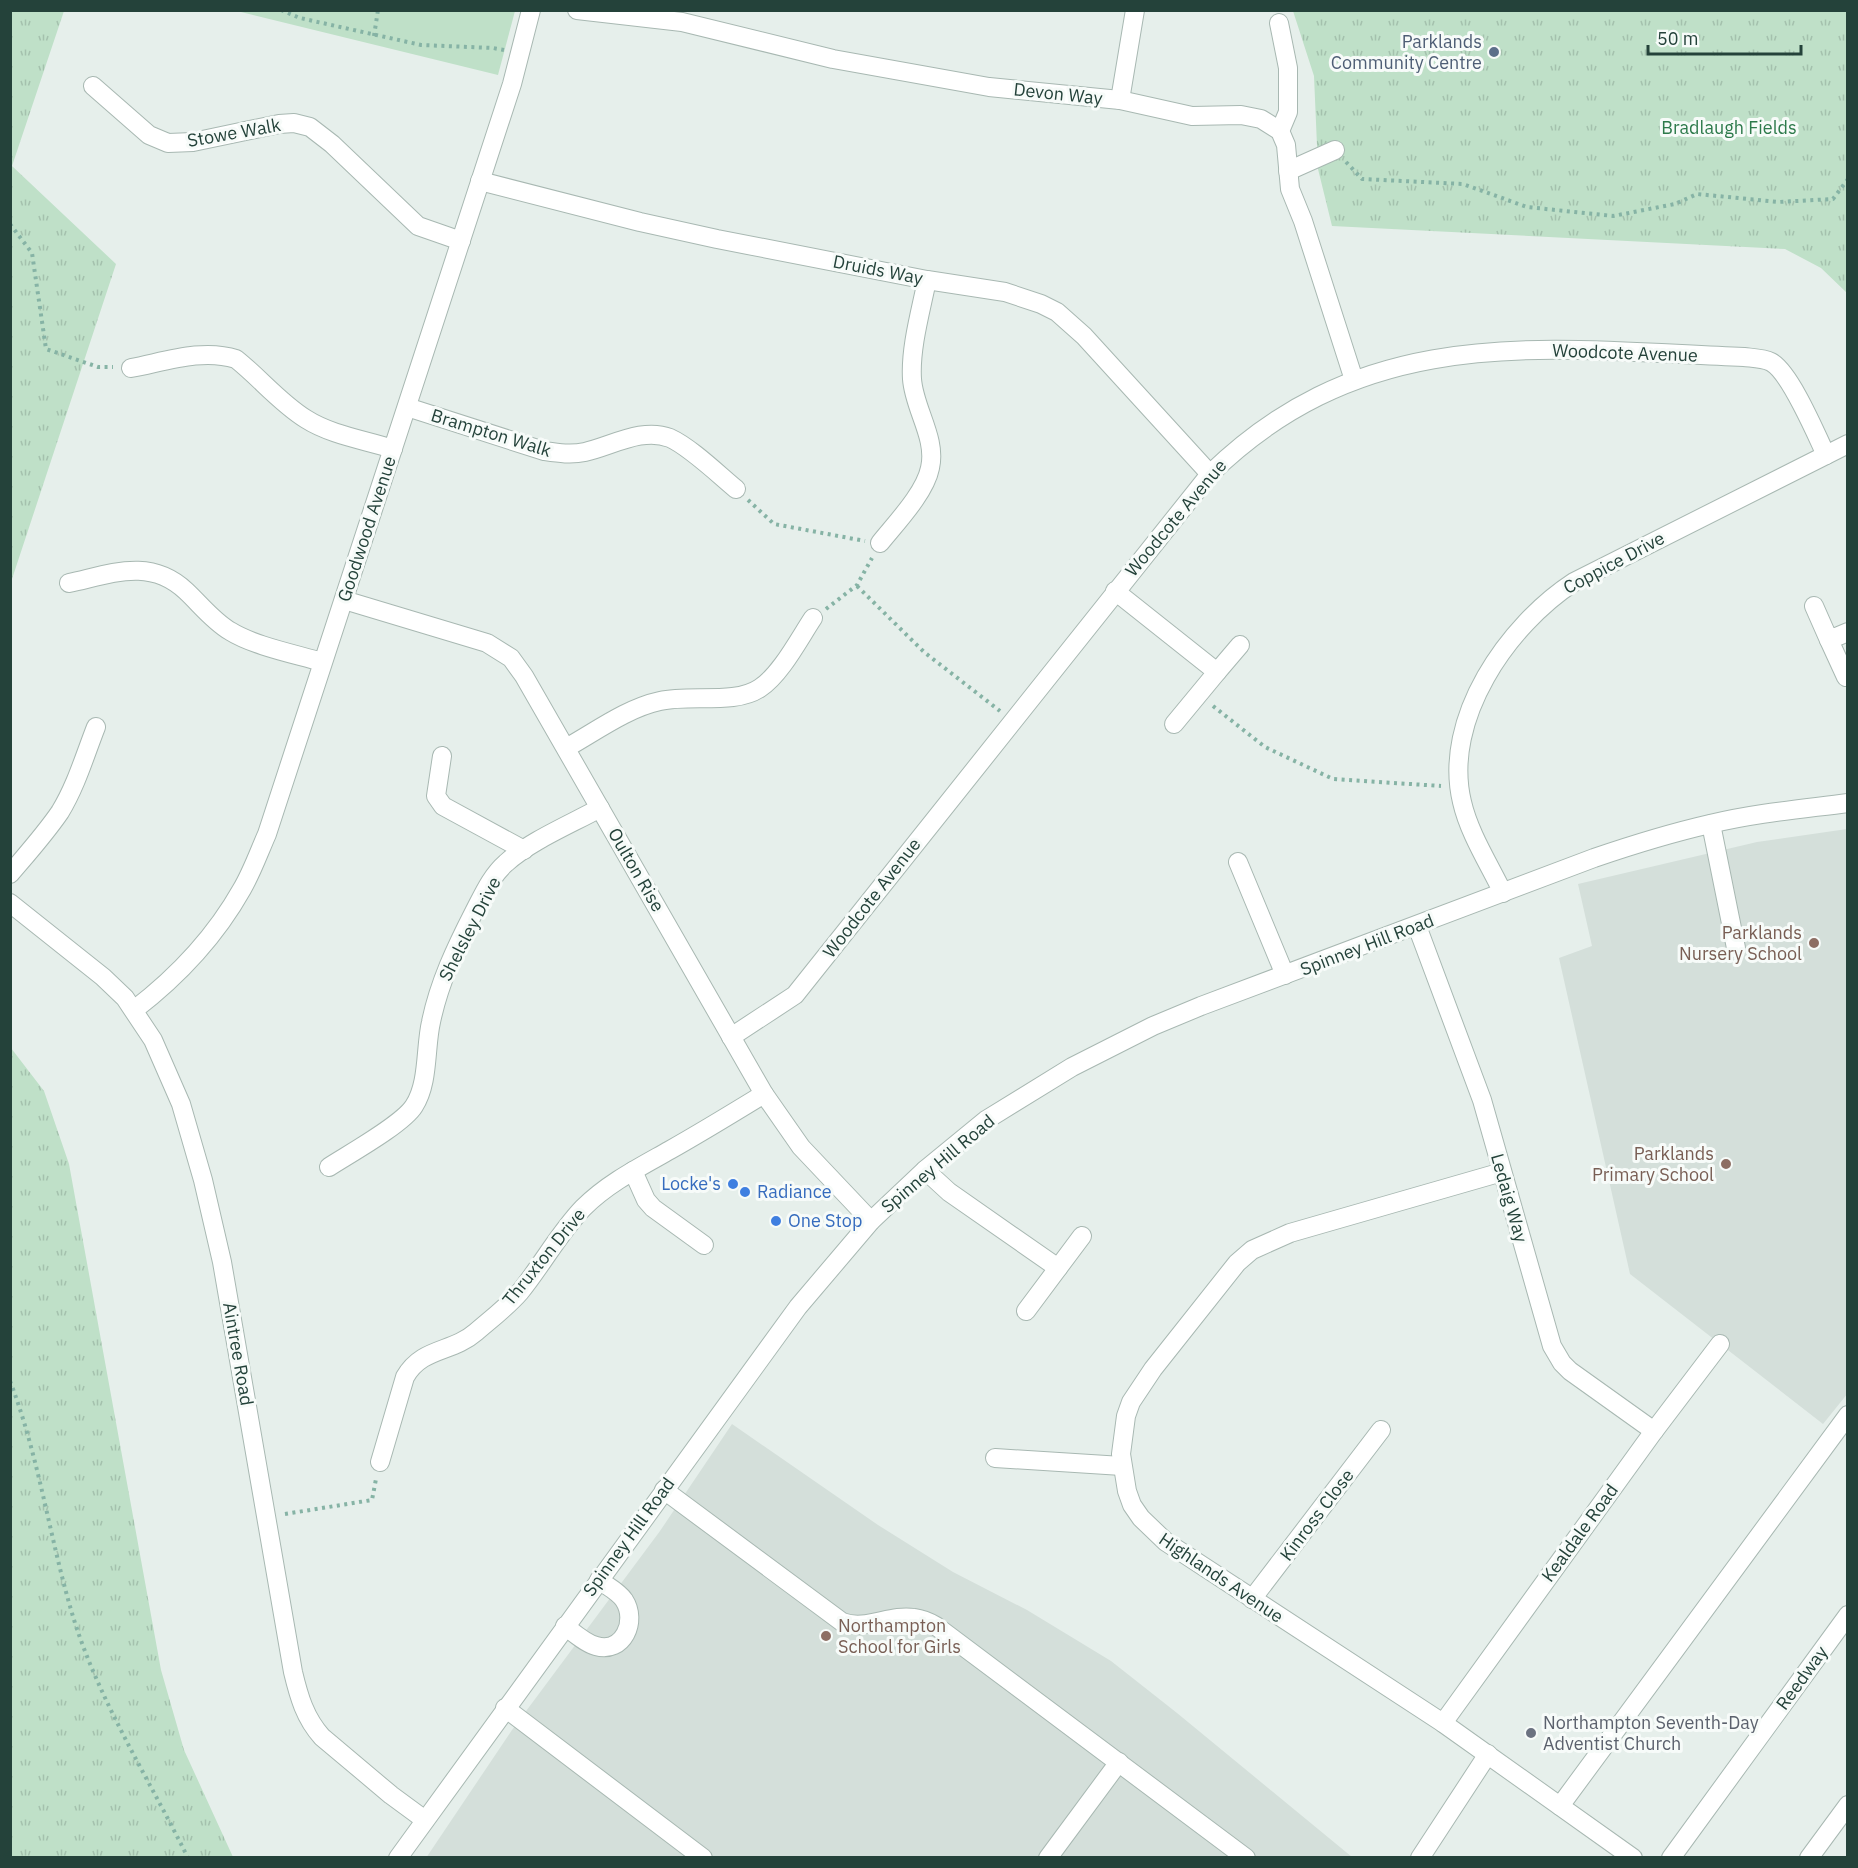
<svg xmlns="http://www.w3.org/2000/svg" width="1858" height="1868" font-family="'IBM Plex Sans',sans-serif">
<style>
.built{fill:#d4dfda}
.green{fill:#bfe0c8}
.park{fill:url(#park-tufts)}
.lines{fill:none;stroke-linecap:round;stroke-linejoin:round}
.minor-casing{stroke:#a8b8b2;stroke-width:20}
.path{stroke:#86b3a5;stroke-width:4;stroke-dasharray:3 4.5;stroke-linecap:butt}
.minor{stroke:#fff;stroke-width:18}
.service-dot{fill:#5c6f8a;stroke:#f7fbf9;stroke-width:2}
.education-dot{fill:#8d6e63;stroke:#f7fbf9;stroke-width:2}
.shop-dot{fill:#3f7fe0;stroke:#f7fbf9;stroke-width:2}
.worship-dot{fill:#6b7280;stroke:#f7fbf9;stroke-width:2}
.labels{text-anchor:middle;stroke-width:6;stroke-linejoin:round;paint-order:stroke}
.service-label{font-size:18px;fill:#4e5e75;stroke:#f7fbf9;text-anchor:end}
.street-label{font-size:18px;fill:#24423a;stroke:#f7fbf9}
.park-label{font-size:18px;fill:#2d7a4b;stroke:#f7fbf9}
.education-label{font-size:18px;fill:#785e54;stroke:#f7fbf9;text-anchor:end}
.shop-label{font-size:18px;fill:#366cbe;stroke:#f7fbf9;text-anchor:start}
.worship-label{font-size:18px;fill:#5b616d;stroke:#f7fbf9;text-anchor:start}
</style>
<defs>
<pattern id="park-tufts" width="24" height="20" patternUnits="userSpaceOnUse" patternTransform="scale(1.5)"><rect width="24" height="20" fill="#bfe0c8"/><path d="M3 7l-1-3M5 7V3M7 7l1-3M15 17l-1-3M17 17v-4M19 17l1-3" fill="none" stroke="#a4c1ad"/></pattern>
</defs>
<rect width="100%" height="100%" fill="#e6efeb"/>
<g class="built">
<polygon points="1847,829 1848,1393 1823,1424 1630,1274 1559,958 1592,946 1578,884 1757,842"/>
<polygon points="732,1424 878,1525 953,1572 1027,1610 1111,1661 1177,1713 1352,1857 426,1858 512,1730 660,1531"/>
</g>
<polygon class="green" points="237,11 515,11 498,75"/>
<g class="park">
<polygon points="11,10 64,11 12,166 116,264 11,582"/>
<polygon points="1293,11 1847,11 1847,293 1821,268 1785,249 1332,226 1318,169 1314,76"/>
<polygon points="11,1048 44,1091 69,1164 161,1670 184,1750 233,1857 11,1857"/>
</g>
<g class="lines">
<defs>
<g id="minor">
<polyline points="577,10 682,22 833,59 989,87 1120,100 1192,116 1241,115 1261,119 1280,131 1286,145 1290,189 1303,221 1354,380"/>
<polyline points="1279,23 1288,68 1288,112 1280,131"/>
<polyline points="93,86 149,135 168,143 193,142 279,124 294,123 310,127 332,144 418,226 461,241"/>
<polyline points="1120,100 1135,10"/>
<polyline points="1288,171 1335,150"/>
<polyline points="480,181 640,222 717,239 927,280 1005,292 1041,304 1057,312 1084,336 1210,474"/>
<path d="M131,368C164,362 202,348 236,359C260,378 280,403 306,419C331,435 365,440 393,449"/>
<path d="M407,407L544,451C558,453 571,455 585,452C612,446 642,427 670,438C690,447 718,474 736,489"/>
<path d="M880,543C896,523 925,493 930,468C937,438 914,409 912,379C910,348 921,310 927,280"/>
<path d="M69,583C111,574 150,557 186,591C200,604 213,621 230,631C254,646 295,654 322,662"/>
<polyline points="1115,591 1217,672 1240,645"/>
<polyline points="344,600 487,643 511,658 524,676 764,1094 801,1147 871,1221"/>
<polyline points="1814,606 1829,640 1848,632"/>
<polyline points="1829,640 1846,677"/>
<polyline points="1174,724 1217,672"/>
<path d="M566,748C595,732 627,708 660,701C691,694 735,705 760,688C781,674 799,639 813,618"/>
<polyline points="442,756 436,796 443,806 524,850"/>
<polyline points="1711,824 1736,948"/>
<polyline points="1238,862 1285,975"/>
<path d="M10,874C27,854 45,834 60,812C76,786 85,755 96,727"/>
<path d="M1503,893C1489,864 1469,833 1462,802C1442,719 1508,625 1574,582L1848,444"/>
<path d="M10,903L103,977L125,998L153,1040L181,1104L203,1180L222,1262L293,1672C299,1697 305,1718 322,1737L391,1795L425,1820"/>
<polyline points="1417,926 1482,1100 1552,1346 1562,1363 1570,1371 1654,1431"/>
<path d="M134,1010C177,977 215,937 242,889C252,872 259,852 267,834L512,84L531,10"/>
<path d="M731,1037L795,995L1210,474C1367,321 1544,349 1744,357C1752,358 1763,358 1771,362C1790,372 1816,434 1826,455"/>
<path d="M329,1167C349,1154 403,1124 414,1106C429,1083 425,1048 431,1022C439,983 456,947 474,912C483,895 491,876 506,863C530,841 571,824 600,808"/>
<polyline points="925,1170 949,1192 1058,1268"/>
<polyline points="633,1171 646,1200 653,1208 704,1245"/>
<polyline points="1502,1172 1290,1233 1252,1250 1237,1263 1153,1369 1131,1402 1126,1416 1121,1454 1127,1491 1132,1505 1141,1518 1166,1542 1443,1723 1633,1858"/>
<polyline points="1026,1311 1082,1236"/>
<polyline points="995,1458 1122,1466"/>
<path d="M380,1462L405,1377C422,1347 452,1353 476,1332C491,1319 507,1307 520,1292C542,1265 559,1233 583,1208C608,1183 640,1167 670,1150C702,1132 733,1113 764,1094"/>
<path d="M664,1490L842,1622C866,1631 890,1614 914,1618C922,1619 929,1622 936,1626L1246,1858"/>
<polyline points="1252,1599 1381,1430"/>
<path d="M565,1626C574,1633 585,1643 596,1646C623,1654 638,1621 624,1600C619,1592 607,1586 599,1580"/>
<polyline points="505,1708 703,1858"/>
<polyline points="1443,1723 1654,1431 1720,1344"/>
<polyline points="1560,1806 1848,1415"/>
<path d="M398,1858L798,1307L871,1221L925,1170L986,1120L1072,1067L1153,1026L1201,1006L1594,858C1632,845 1671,833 1710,824C1755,813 1802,809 1848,803"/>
<polyline points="1048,1858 1119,1762"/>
<polyline points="1420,1858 1488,1754"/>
<polyline points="1671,1858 1848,1615"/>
<polyline points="1809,1858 1848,1805"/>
</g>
</defs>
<use href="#minor" class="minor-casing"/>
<g class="path">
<polyline points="281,10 300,18 421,45 493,48 504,50"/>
<polyline points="374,36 378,10"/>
<polyline points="1346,162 1362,179 1463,184 1527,207 1613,216 1675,204 1697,194 1778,202 1833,199 1848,179"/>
<polyline points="10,224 32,253 46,349 98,367 113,367"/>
<polyline points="748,500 774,524 865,541"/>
<polyline points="857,586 924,652 1000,711"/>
<polyline points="826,609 857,585 872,558"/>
<polyline points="1213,706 1265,747 1333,779 1441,786"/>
<path d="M10,1381C40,1459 50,1543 75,1623C101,1704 150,1781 188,1858"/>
<polyline points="285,1514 372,1500 376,1479"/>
</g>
<use href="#minor" class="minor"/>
</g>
<circle class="service-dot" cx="1494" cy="52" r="6"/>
<g class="education-dot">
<circle cx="1814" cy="943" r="6"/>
<circle cx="1726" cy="1164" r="6"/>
<circle cx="826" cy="1636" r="6"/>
</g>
<g class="shop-dot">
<circle cx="733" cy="1184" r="6"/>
<circle cx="745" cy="1192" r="6"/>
<circle cx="776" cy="1221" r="6"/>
</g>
<circle class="worship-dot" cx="1531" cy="1733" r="6"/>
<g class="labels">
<g class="service-label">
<text x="1482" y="48">Parklands<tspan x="1482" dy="21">Community Centre</tspan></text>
</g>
<g class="street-label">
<text transform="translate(1058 94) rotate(6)" y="6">Devon Way</text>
<text transform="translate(234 133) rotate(-10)" y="6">Stowe Walk</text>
<text transform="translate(878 270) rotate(11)" y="6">Druids Way</text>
<text transform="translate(1625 353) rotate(2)" y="6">Woodcote Avenue</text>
<text transform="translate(491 433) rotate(17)" y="6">Brampton Walk</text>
<text transform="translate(1176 518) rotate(-50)" y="6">Woodcote Avenue</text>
<text transform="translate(367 529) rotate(-72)" y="6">Goodwood Avenue</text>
<text transform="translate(1614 563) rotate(-28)" y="6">Coppice Drive</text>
<text transform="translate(636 870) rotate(60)" y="6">Oulton Rise</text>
<text transform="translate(872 898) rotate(-52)" y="6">Woodcote Avenue</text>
<text transform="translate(470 929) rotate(-63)" y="6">Shelsley Drive</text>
<text transform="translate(1367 945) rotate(-21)" y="6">Spinney Hill Road</text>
<text transform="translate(938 1164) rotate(-40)" y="6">Spinney Hill Road</text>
<text transform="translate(1509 1198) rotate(74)" y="6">Ledaig Way</text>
<text transform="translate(544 1257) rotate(-51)" y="6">Thruxton Drive</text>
<text transform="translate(238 1354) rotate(80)" y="6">Aintree Road</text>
<text transform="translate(1317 1515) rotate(-53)" y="6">Kinross Close</text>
<text transform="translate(1580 1533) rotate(-54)" y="6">Kealdale Road</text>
<text transform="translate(629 1537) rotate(-54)" y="6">Spinney Hill Road</text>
<text transform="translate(1221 1578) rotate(34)" y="6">Highlands Avenue</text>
<text transform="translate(1802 1678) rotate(-54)" y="6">Reedway</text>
</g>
<g class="park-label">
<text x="1729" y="134">Bradlaugh Fields</text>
</g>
<g class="education-label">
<text x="1802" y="939">Parklands<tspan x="1802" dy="21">Nursery School</tspan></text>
<text x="1714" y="1160">Parklands<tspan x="1714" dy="21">Primary School</tspan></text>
<text x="838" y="1632" text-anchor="start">Northampton<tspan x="838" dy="21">School for Girls</tspan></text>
</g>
<g class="shop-label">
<text x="721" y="1190" text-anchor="end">Locke's</text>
<text x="757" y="1198">Radiance</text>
<text x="788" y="1227">One Stop</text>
</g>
<g class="worship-label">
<text x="1543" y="1729">Northampton Seventh-Day<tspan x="1543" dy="21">Adventist Church</tspan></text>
</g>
</g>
<rect width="1858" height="1868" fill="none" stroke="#24423a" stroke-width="24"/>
<path d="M1648 45v9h153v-9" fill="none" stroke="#24423a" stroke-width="3"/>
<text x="1657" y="45" font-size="18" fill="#24423a" stroke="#f7fbf9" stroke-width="4.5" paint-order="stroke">50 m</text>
</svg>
